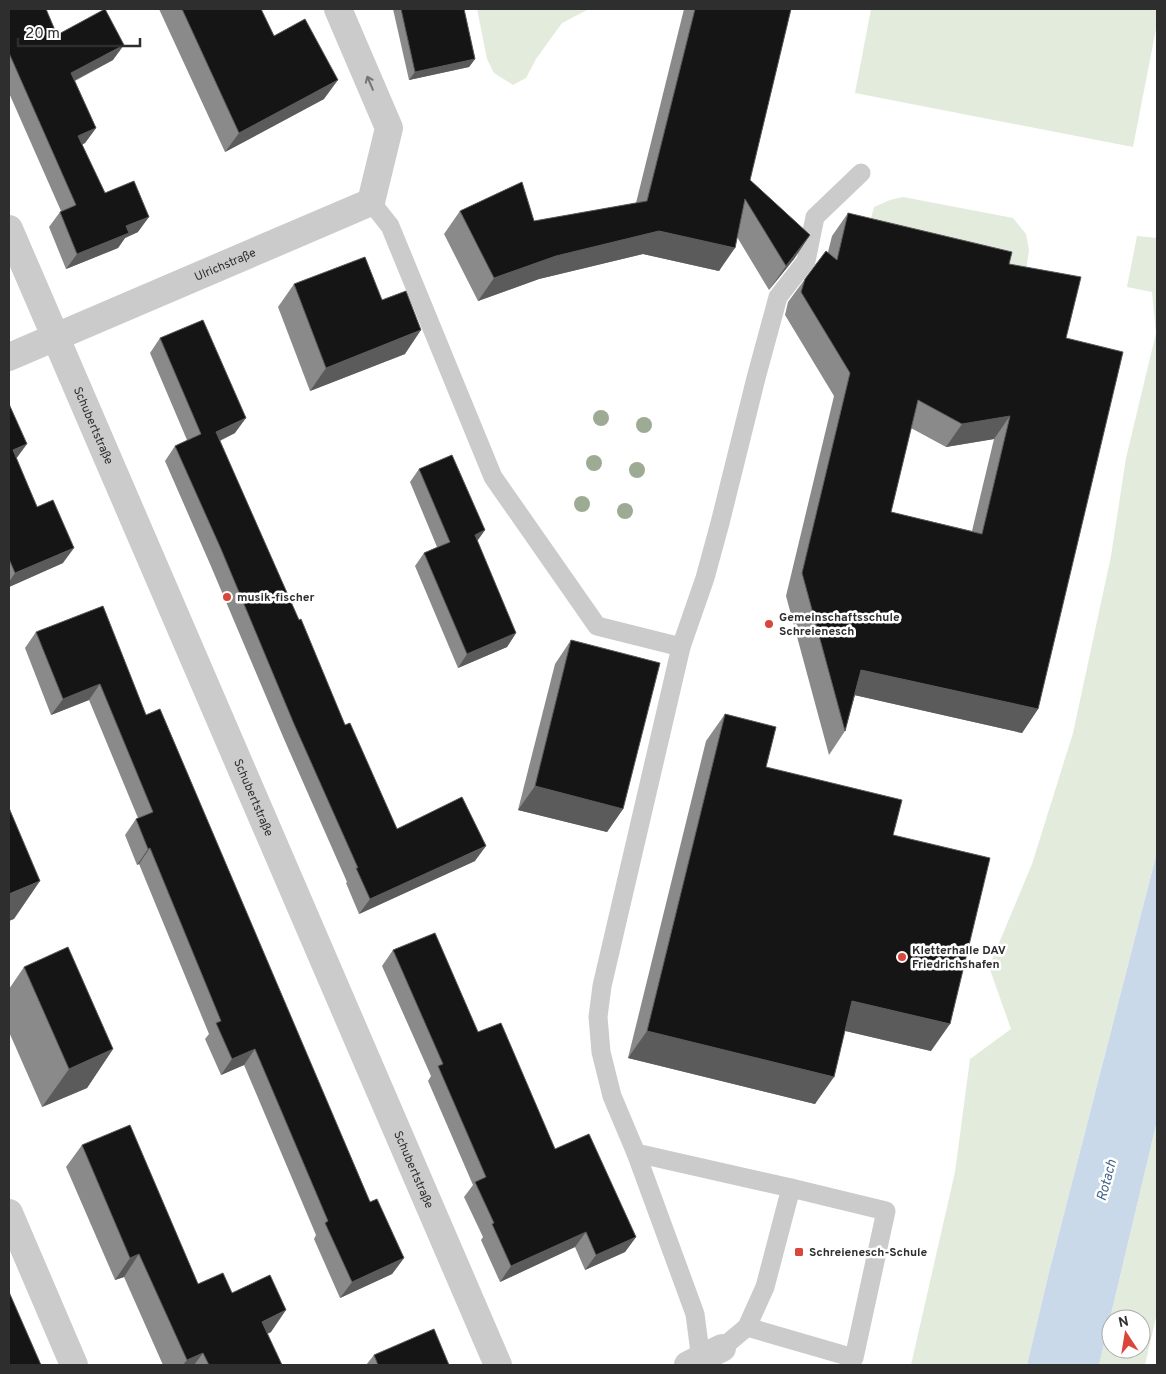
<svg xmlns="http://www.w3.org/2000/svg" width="1166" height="1374" font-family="Overpass,sans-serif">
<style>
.green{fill:#e3ebdd;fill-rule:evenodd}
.water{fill:#cad9e9}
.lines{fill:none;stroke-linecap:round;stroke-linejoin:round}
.service{stroke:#cbcbcb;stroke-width:19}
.minor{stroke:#cbcbcb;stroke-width:28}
.tree{fill:#9dab95}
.wall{fill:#8a8a8a;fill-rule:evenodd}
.shaded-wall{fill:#5b5b5b}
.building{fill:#151515;stroke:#5b5b5b;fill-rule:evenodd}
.oneway{stroke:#757575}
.poi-dot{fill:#da453c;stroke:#fff;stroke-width:2}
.labels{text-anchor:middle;stroke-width:5;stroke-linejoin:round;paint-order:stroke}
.street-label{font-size:12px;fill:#2e2e2e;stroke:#fff}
.poi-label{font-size:12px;font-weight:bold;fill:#2e2e2e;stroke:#fff;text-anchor:start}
.water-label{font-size:14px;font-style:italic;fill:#41658b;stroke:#fff}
</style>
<rect width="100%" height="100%" fill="#fff"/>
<g class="green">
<polygon points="477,9 589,9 562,23 536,59 526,78 513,85 494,73 487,59"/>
<polygon points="871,9 1157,9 1157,24 1133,147 855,93"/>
<polygon points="903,197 1013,218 1026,234 1029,250 1023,291 868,230 874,207 890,200"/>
<polygon points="1137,236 1157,238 1157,852 1049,1272 1027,1365 911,1365 955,1172 970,1059 1011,1029 989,967 1032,864 1073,733 1111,556 1126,458 1156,333 1152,292 1127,287"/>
<path d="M1157,1121V1313L1145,1365H1099ZM1111,1319H1141V1349H1111Z"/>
</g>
<polygon class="water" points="1157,852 1157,1121 1099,1365 1027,1365 1049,1272"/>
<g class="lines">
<g class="service">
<polyline points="371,202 390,226 493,477 597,626 681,647 602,986 598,1017 601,1052 612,1096 636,1153 695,1314 701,1360"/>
<polyline points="681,647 705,578 720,523 756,378 778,297 806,261 815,217 861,173"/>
<polyline points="636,1153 791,1188 765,1287 747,1327 722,1348"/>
<polyline points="747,1327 854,1358 886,1211 791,1188"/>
</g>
<g class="minor">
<path id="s1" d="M9,229L498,1365"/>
<path id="s2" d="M9,357L371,202L389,128L338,9"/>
<polyline points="9,1213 74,1365"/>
<polyline points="688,1365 722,1348"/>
</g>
</g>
<g class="tree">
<circle cx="601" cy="418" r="8"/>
<circle cx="644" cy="425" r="8"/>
<circle cx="594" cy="463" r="8"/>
<circle cx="637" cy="470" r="8"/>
<circle cx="582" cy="504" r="8"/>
<circle cx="625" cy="511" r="8"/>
</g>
<g class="wall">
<polygon points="9,9 57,35 113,60 75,81 96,128 85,143 82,145 105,193 138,232 125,238 118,248 66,269 49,227 60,212 61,211 9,93"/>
<polygon points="159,9 261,9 274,36 324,99 225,152"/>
<polygon points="393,9 464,9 475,59 469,67 409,80"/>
<polygon points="684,9 791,9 750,180 810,235 794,259 769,290 737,237 719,271 643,254 539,279 478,301 444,234 460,211 534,221 636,203"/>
<path d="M848,213L1009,264L1066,338L1038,709L1022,733L855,695L845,731L829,755L786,596L834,396L785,315L788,302L805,279L828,252L832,236ZM911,428L946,447L994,439L972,531L891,512Z"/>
<polygon points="294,284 382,300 405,354 310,391 278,307"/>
<polygon points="160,338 235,433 220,441 345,725 397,829 475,861 359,914 346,883 347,882 284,739 210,564 165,461 175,446 187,440 150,353"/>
<polygon points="9,404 16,459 63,563 9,587"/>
<polygon points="419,469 485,530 477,541 516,633 507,647 458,668 415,566 424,553 437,547 410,482"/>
<polygon points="36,632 146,715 370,1202 404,1258 392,1274 340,1298 314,1239 316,1235 244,1065 221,1075 205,1039 209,1034 139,864 137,865 125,835 136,819 138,818 89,700 51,715 25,648"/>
<polygon points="571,640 623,809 607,832 518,810 555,664"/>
<polygon points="725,714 766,767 893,835 931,1051 845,1031 815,1104 628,1058 706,741"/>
<polygon points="393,950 478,1032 555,1149 636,1237 625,1252 585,1270 575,1247 500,1282 481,1240 483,1237 464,1197 473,1185 428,1081 431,1076 382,966"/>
<polygon points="24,967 113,1049 87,1088 42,1107 9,1032 9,989"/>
<polygon points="82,1145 198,1284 232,1293 271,1332 267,1334 282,1365 163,1365 124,1277 115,1280 66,1167"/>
<polygon points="374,1355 449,1365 366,1365"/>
</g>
<g class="shaded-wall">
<polygon points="124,45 113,60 60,88 71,73"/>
<polygon points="475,59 469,67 409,80 415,72"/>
<polygon points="338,80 324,99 225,152 239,133"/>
<polygon points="96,128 85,143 67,151 78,136"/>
<polygon points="149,217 138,232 125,238 118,248 66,269 77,254 126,226"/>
<polygon points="659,231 735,248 719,271 643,254 539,279 478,301 494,278 556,256"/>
<polygon points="810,235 794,259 769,290 786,266"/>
<polygon points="421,330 405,354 310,391 326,368"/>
<polygon points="1010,416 994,439 946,447 962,424"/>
<polygon points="246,418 235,433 206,447 216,432"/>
<polygon points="27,444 16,459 13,450"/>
<polygon points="485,530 475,544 475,535"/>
<polygon points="74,548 63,563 9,587 9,582 15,573"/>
<polygon points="516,633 507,647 458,668 467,654"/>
<polygon points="861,670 1038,709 1022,733 845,693"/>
<polygon points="100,684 89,700 51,715 63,699"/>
<polygon points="535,786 623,809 607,832 518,810"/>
<polygon points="486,846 475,861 359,914 370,899"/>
<polygon points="150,848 139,864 137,865 148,849"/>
<polygon points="40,881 14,919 9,921 9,894"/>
<polygon points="852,1001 950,1024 931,1051 833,1028"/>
<polygon points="647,1031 834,1077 815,1104 628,1058"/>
<polygon points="113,1049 87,1088 42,1107 69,1069"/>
<polygon points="255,1049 244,1065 221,1075 232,1059"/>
<polygon points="586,1232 575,1247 500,1282 511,1266"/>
<polygon points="636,1237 625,1252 585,1270 596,1255"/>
<polygon points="139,1254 124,1277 115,1280 130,1258"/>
<polygon points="404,1258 392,1274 340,1298 352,1282"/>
<polygon points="286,1310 271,1332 246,1344 262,1322"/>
<polygon points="203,1353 194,1365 183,1365 187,1360"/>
</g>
<g class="building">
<polygon points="9,9 46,9 57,35 105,9 124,45 71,73 96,128 78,136 105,193 134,181 149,217 126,226 129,233 77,254 60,212 76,205 9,53"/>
<polygon points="182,9 261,9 274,36 305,19 338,80 239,133"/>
<polygon points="401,9 464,9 475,59 415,72"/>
<polygon points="695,9 791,9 750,180 810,235 786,266 745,199 735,248 659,231 556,256 494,278 460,211 522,182 534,221 647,201"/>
<path d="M848,213L1012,252L1009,264L1081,277L1066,338L1123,352L1038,709L861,670L845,731L802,573L850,373L801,292L805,279L826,251L837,260ZM918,400L962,424L1010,416L982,534L891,512Z"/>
<polygon points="365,257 382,300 406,291 421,330 326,368 294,284"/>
<polygon points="203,320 246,418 216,432 299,620 301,619 345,725 350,723 397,829 462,797 486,846 370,899 356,868 358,868 294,724 221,549 175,446 201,434 160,338"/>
<polygon points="9,404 27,444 13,450 37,507 53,500 74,548 15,573 9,559"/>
<polygon points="452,455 485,530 475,535 516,633 467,654 424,553 450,542 419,469"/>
<polygon points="103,606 146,715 160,709 370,1202 377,1199 404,1258 352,1282 325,1223 328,1221 255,1049 232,1059 216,1023 221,1021 150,848 148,849 136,819 153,812 100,684 63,699 36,632"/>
<polygon points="571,640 660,663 623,809 535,786"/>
<polygon points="725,714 776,727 766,767 902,800 893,835 990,858 950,1024 852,1001 834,1077 647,1031"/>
<polygon points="9,808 40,881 9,894"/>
<polygon points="435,933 478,1032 501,1023 555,1149 589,1134 636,1237 596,1255 586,1232 511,1266 492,1224 494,1223 475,1182 486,1177 438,1066 443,1064 393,950"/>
<polygon points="68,947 113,1049 69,1069 24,967"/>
<polygon points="130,1125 198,1284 223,1273 232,1293 270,1275 286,1310 262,1322 282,1365 209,1365 203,1353 187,1360 139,1254 130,1258 82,1145"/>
<polygon points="9,1292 41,1365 9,1365"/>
<polygon points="434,1329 449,1365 378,1365 374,1355"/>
</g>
<defs><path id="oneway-shaft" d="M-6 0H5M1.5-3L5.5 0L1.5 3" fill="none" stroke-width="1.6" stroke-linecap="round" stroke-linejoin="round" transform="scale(1.25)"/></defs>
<use class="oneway" href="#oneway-shaft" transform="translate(370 83) rotate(-113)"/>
<g class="poi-dot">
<circle cx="227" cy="597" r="5"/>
<circle cx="769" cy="624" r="5"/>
<circle cx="902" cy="957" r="5"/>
<rect x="794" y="1247" width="10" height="10" rx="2.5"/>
</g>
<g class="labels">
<g class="street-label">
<text dy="4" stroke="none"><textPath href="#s2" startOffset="235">Ulrichstraße</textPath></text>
<text dy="4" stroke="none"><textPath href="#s1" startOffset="214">Schubertstraße</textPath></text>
<text dy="4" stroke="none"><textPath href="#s1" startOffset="619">Schubertstraße</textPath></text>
<text dy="4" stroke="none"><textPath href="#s1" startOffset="1024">Schubertstraße</textPath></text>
</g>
<g class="poi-label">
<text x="237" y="601">musik-fischer</text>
<text x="779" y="621">Gemeinschaftsschule<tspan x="779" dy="14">Schreienesch</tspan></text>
<text x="912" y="954">Kletterhalle DAV<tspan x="912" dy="14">Friedrichshafen</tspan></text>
<text x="809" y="1256">Schreienesch-Schule</text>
</g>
<g class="water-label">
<text transform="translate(1106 1180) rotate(-75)" y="5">Rotach</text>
</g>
</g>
<rect width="1166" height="1374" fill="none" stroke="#2e2e2e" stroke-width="20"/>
<g transform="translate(1126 1334) rotate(348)"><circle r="24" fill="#ffffff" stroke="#ababab"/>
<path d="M0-4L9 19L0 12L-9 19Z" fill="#da453c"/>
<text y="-8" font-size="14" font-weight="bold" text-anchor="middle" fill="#2e2e2e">N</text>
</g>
<path d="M18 38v8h122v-8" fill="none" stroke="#2e2e2e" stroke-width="2.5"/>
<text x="25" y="38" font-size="15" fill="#2e2e2e" stroke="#ffffff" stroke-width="4" paint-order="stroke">20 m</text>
</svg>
